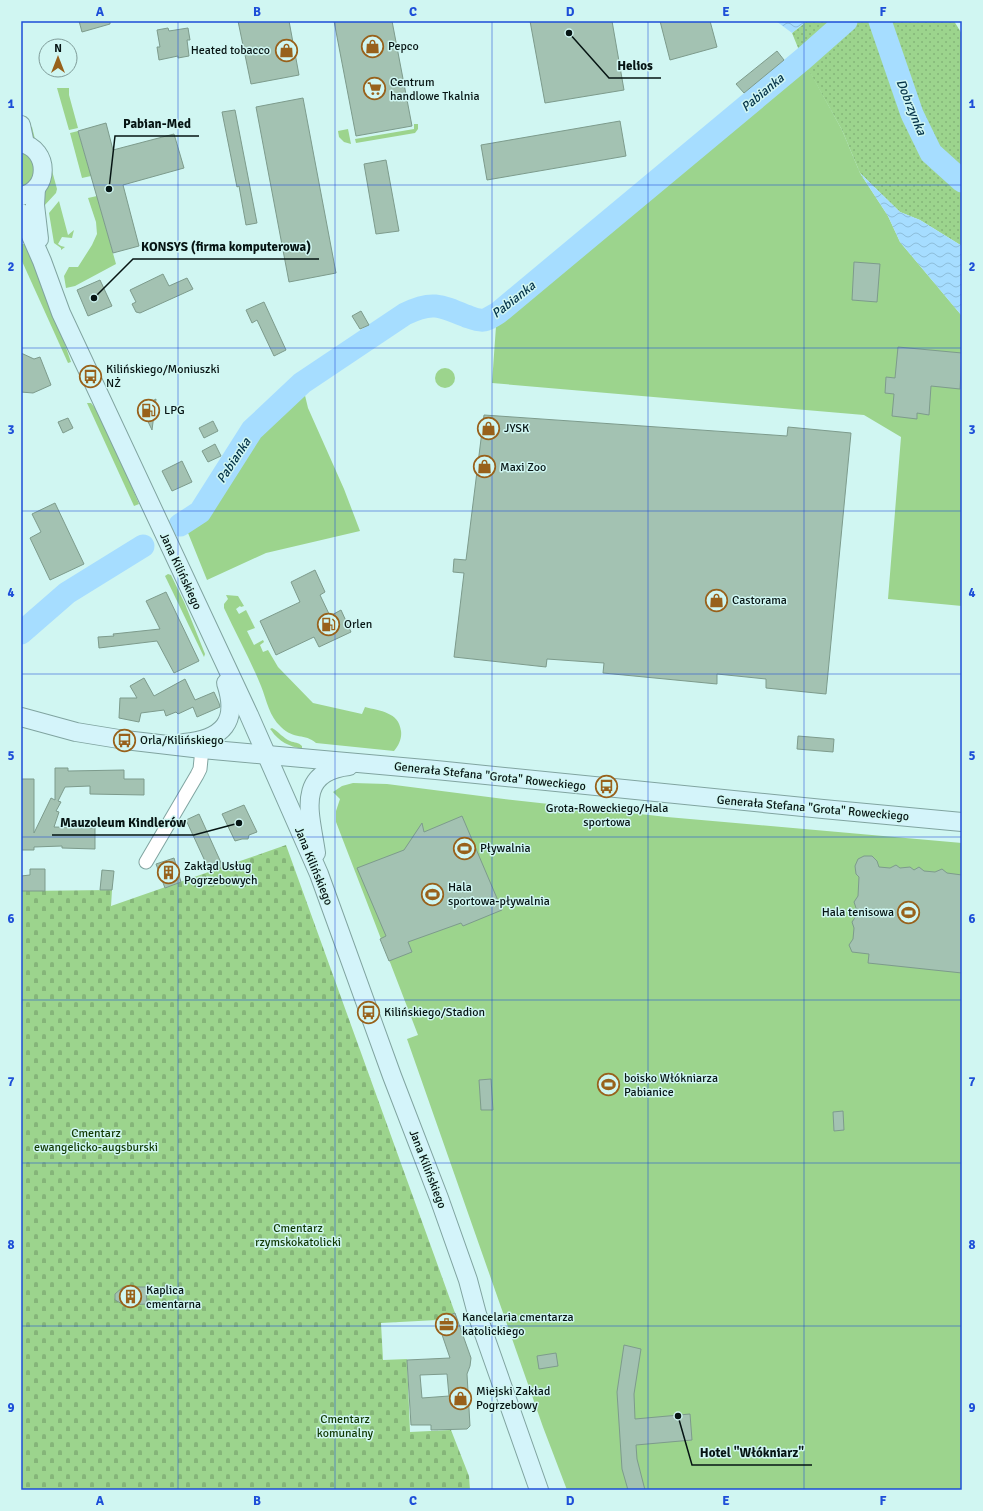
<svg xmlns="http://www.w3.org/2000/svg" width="983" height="1511" font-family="Signika,sans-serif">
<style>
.grass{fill:#9cd48d}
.cemetery{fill:url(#cemetery-stones)}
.park{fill:url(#park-dots)}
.water{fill:url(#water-waves)}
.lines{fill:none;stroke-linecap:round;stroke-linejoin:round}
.river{stroke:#a6ddff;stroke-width:23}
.building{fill:#a3c2b2;stroke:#7d9b8c;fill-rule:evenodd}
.street-casing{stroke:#80a4a0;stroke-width:15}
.secondary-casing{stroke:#80a4a0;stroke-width:20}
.street{stroke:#fff;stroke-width:13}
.secondary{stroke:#d4f4fa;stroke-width:18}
.grid{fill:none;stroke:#1d4ed8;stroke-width:1;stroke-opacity:0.55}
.labels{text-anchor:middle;stroke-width:3;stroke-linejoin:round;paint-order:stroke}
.poi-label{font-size:12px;fill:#061413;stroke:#d0f6f2;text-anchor:start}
.street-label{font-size:12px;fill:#061413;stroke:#d0f6f2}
.park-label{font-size:12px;fill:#113903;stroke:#d0f6f2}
.water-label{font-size:13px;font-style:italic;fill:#033248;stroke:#d0f6f2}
.leader{fill:none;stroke:#061413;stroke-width:1.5}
.callout-dot{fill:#061413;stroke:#d0f6f2;stroke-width:1.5}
.callout-label{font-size:13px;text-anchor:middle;font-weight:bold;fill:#061413;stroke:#d0f6f2;stroke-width:3;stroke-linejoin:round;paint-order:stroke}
.neatline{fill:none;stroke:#1d4ed8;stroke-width:1.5}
.grid-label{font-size:13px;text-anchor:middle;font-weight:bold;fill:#1d4ed8}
</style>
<defs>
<pattern id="cemetery-stones" width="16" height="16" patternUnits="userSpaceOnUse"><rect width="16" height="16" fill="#9cd48d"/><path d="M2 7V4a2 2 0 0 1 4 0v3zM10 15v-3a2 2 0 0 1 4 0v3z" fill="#85b579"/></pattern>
<pattern id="park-dots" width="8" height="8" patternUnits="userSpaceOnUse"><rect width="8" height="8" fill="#9cd48d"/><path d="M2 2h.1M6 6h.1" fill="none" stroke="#85b579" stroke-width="1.8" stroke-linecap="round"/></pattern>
<pattern id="water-waves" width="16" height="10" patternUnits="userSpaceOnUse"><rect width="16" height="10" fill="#a6ddff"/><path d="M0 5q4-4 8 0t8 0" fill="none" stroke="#8dbdda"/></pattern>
</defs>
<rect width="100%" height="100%" fill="#d0f6f2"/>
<g class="grass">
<polygon points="803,59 842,130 860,173 888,216 900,242 962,316 962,606 888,599 901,437 864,415 492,383 497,312"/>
<polygon points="57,88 69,88 69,95 78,128 69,130"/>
<polygon points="414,124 418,124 418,129 415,133 356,143 355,139 414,129"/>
<polygon points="29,126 32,127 35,139 45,150 48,156 57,189 56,193 44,206"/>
<polygon points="348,129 351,144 344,142 339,137 338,131"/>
<polygon points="78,131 91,176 82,178 70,133"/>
<path d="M21,151C37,160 41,181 21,187Z"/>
<polygon points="97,196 116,264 75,286 66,288 64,276 69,267 78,267 92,245 97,234 96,222 88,198"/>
<polygon points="59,201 68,235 74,230 72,238 62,237 58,244 61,246 65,247 61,250 61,248 54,243 49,213"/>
<polygon points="21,244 26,244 58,324 71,362 68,363 21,259"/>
<circle cx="445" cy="378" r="10"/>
<polygon points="302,383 308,408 344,489 360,531 266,553 207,580 184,523 200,512 252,430"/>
<polygon points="87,403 91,403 103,418 139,504 134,506"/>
<polygon points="168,574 171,575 185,604 205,654 204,657 165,576"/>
<path d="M226,595L238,596L244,606L241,607L240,606L236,609L239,614L246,610L255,628L247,631L254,645L263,640L264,642L260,645L263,652L268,650L278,667L313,703L362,714L365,707C380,711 399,712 401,731C402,738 399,745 394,751L316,743C305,733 294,740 281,727C269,716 267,701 261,686C250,659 236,634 224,608V604L228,599Z"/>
<path d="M272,728C279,732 283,738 290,741C295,743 298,742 302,746V749C289,746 279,742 271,730L270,729Z"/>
<polygon points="353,783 387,784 504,799 667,817 962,843 962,1490 567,1490 543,1427 407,1039 418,1035 336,822 336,811 340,799 333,792 342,786"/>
</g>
<polygon class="cemetery" points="286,845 455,1313 437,1320 381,1323 383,1360 407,1359 410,1432 451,1430 469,1476 470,1490 21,1490 21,891 112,890 111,906"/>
<polygon class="park" points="807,21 878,21 908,102 882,21 954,21 962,34 962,246 920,220 900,212 860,173 842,130 803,60 792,33"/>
<g class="water">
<polygon points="776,21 807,21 792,33"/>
<polygon points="860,173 900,212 920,220 962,246 962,316 900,242 888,216"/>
</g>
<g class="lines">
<g class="river">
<polyline points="880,21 912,114 931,153 962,181"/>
<path d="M180,525L200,512L252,430L302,383L405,314C431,301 440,305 466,316C472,318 478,321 484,320C489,319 494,315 498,313L803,59L846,21"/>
<polyline points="21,633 67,593 143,546"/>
</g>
</g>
<g class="building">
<polygon points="79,21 110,21 110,24 82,32"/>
<polygon points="238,21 289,21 299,75 251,84"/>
<polygon points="334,21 392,21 412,126 356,136"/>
<polygon points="530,21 612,21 624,90 545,103"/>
<polygon points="660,21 710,21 717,47 670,60"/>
<polygon points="168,28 169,31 188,28 190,40 187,40 189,56 178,58 178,56 159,60 157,47 160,47 157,30"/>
<polygon points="777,51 784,60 744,93 736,84"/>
<polygon points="303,98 336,273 289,282 256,107"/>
<polygon points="235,110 257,223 246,225 239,186 237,187 222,112"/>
<polygon points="620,121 626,156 487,180 481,145"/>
<polygon points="106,123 113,150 174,134 184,168 123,185 139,246 113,253 78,131"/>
<polygon points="386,160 399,231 376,234 364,164"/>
<polygon points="854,262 880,264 877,302 852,300"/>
<polygon points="163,274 169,286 187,278 193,289 140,313 136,312 132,304 136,302 130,290"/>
<polygon points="100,280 112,306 88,316 77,290"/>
<polygon points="264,302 286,350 274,356 257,320 252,323 246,310"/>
<polygon points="361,311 369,325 360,329 352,316"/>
<polygon points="898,347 962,353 960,389 931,386 929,415 917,413 917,419 892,416 894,394 885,393 886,377 895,378"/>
<polygon points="21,353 34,359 40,357 51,385 33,393 21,392"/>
<polygon points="156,399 152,430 141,407"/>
<polygon points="484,415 787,436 788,427 851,433 826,694 766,688 766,679 717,674 717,684 603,673 604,663 547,659 546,667 454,657 464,573 453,572 454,559 466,560"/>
<polygon points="68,418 73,428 63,433 58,422"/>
<polygon points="213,421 218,431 204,438 199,428"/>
<polygon points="215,444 221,456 208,462 202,451"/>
<polygon points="182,461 192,482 172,491 162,471"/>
<polygon points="55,503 84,564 50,580 30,538 41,532 32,514"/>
<polygon points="315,570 325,592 320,595 330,616 341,610 351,632 319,647 314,637 276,655 260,621 300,602 291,582"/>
<polygon points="166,592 199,661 174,673 157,641 99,648 98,637 114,636 113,634 160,629 146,601"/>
<polygon points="144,678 154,696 185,679 195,700 214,692 219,703 220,707 197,717 193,707 178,714 176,712 166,716 164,710 141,713 139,722 119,718 120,698 137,698 130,686"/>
<polygon points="798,736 834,739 833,752 797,749"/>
<polygon points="55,768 68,768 68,771 124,770 124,779 144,779 144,795 90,794 90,786 65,787 58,801 61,802 56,811 59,812 54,827 95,828 95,849 62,848 62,846 34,847 34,850 21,850 21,779 34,779 34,833 51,798 55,800"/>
<polygon points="244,805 257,832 249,835 248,839 242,839 235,841 222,814"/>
<polygon points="199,814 223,867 210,872 186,820"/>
<polygon points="462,816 502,910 463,926 461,923 408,942 412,952 389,961 380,939 386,936 357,868 404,850 422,823 424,832"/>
<polygon points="864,856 872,856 877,861 879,867 890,868 896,865 900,868 910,867 914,870 919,867 924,871 935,872 942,869 947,873 962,875 962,973 868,963 869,954 852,952 849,945 853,939 854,928 852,922 856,916 856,908 854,902 858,896 859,877 856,874 855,866 858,859"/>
<polygon points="174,858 181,882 165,888 156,864"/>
<polygon points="30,869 45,869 45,891 21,891 21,876 30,875"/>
<polygon points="102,870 114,871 112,890 100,890"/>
<polygon points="491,1079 493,1110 481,1110 479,1080"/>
<polygon points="843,1111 844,1130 834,1131 833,1112"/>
<polygon points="123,1287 146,1287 147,1304 124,1305 115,1300 115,1294"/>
<path d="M455,1313L471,1358L470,1366L467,1374L470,1426L467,1429L431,1430V1425H411L407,1360L450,1358L437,1320ZM447,1374L449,1396L422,1398L420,1375Z"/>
<polygon points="624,1345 641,1349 634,1394 635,1419 690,1414 692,1440 636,1445 637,1459 645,1490 628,1490 622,1469 617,1392"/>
<polygon points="556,1353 558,1366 539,1369 537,1356"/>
</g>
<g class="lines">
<defs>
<polyline id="street" points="146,862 197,775 200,769 202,749"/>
<g id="secondary">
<polyline points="21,125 25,144"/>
<path d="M21,143C50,149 50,191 21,196"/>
<polyline points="36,188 35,205 39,239"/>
<polyline points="21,213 42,261 61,313 249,715 319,874 392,1076 439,1198 468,1280 477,1314 539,1490"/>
<polyline points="21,717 76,732 125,740 202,749 436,770 823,809 962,822"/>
<path d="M184,743C223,739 239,722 226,683"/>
<path d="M316,853C311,816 294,772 349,766"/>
</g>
</defs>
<use href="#street" class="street-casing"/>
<use href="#secondary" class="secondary-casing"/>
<use href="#street" class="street"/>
<use href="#secondary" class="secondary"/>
</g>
<path class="grid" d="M178,21V1490M335,21V1490M492,21V1490M648,21V1490M804,21V1490M21,185H962M21,348H962M21,511H962M21,674H962M21,837H962M21,1000H962M21,1163H962M21,1326H962"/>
<defs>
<symbol id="shop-ring" viewBox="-11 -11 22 22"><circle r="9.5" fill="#d0f6f2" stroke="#98611b" stroke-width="1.5"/><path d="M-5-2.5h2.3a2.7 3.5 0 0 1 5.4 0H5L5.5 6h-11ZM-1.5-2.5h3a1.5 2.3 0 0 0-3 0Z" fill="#98611b"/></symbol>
<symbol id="supermarket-ring" viewBox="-11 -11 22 22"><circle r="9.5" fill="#d0f6f2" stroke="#98611b" stroke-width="1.5"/><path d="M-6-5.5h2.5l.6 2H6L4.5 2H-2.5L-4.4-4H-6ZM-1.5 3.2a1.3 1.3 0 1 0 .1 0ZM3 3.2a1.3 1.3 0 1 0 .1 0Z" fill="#98611b"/></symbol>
<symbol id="bus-ring" viewBox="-11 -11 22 22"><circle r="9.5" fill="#d0f6f2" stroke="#98611b" stroke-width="1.5"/><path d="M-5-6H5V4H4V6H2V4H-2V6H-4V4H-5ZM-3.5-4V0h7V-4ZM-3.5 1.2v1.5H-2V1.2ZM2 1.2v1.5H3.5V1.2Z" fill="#98611b"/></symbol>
<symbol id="fuel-ring" viewBox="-11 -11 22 22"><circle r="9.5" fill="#d0f6f2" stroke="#98611b" stroke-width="1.5"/><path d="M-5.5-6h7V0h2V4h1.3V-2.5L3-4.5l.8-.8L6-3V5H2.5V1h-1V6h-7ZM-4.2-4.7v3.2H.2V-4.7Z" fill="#98611b"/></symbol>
<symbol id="stadium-ring" viewBox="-11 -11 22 22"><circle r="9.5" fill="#d0f6f2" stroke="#98611b" stroke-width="1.5"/><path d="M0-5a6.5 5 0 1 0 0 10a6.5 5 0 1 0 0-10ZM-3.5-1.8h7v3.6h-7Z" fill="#98611b"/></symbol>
<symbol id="building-ring" viewBox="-11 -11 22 22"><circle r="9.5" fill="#d0f6f2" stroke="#98611b" stroke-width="1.5"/><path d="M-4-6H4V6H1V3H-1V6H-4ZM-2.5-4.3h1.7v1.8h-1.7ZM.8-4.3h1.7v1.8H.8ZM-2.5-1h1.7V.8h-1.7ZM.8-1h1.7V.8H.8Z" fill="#98611b"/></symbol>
<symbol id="office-ring" viewBox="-11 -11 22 22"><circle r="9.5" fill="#d0f6f2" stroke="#98611b" stroke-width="1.5"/><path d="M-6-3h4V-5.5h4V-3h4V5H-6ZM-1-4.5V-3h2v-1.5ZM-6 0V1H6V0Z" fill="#98611b"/></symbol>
</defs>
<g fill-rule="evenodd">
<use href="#shop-ring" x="360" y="34" width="25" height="25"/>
<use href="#shop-ring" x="274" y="38" width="25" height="25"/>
<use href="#supermarket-ring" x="362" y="76" width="25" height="25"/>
<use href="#bus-ring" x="78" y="364" width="25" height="25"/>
<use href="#fuel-ring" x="136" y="398" width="25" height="25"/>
<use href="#shop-ring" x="476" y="416" width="25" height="25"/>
<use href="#shop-ring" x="472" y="454" width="25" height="25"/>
<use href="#shop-ring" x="704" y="588" width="25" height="25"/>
<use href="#fuel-ring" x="316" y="612" width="25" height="25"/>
<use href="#bus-ring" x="112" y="728" width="25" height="25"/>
<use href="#bus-ring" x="594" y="774" width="25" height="25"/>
<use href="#stadium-ring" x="452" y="836" width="25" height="25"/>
<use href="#building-ring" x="156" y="860" width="25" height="25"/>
<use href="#stadium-ring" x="420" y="882" width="25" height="25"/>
<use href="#stadium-ring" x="896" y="900" width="25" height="25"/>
<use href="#bus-ring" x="356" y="1000" width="25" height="25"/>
<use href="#stadium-ring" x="596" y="1072" width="25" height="25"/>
<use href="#building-ring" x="118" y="1284" width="25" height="25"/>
<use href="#office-ring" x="434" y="1312" width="25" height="25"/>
<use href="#shop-ring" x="448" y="1386" width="25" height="25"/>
</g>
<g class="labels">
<g class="poi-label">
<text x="388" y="50">Pepco</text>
<text x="270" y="54" text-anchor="end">Heated tobacco</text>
<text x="390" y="86">Centrum<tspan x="390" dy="14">handlowe Tkalnia</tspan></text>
<text x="106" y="373">Kilińskiego/Moniuszki<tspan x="106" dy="14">NŻ</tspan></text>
<text x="164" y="414">LPG</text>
<text x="504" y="432">JYSK</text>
<text x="500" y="471">Maxi Zoo</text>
<text x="732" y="604">Castorama</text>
<text x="344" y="628">Orlen</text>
<text x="140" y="744">Orla/Kilińskiego</text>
<text x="607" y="812" text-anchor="middle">Grota-Roweckiego/Hala<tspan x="607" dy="14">sportowa</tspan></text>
<text x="480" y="852">Pływalnia</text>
<text x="184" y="870">Zakłąd Usług<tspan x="184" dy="14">Pogrzebowych</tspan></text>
<text x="448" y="891">Hala<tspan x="448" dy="14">sportowa-pływalnia</tspan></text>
<text x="894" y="916" text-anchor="end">Hala tenisowa</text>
<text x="384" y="1016">Kilińskiego/Stadion</text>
<text x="624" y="1082">boisko Włókniarza<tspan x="624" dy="14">Pabianice</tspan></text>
<text x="146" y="1294">Kaplica<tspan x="146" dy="14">cmentarna</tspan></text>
<text x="462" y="1321">Kancelaria cmentarza<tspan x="462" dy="14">katolickiego</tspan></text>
<text x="476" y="1395">Miejski Zakład<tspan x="476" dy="14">Pogrzebowy</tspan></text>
</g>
<g class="street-label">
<text transform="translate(181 571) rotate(65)" y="4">Jana Kilińskiego</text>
<text transform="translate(490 776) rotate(6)" y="4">Generała Stefana "Grota" Roweckiego</text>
<text transform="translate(813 808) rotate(5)" y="4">Generała Stefana "Grota" Roweckiego</text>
<text transform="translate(314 866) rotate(68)" y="4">Jana Kilińskiego</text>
<text transform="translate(428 1169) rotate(69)" y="4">Jana Kilińskiego</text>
</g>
<g class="park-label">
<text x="96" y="1137">Cmentarz<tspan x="96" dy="14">ewangelicko-augsburski</tspan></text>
<text x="298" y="1232">Cmentarz<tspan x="298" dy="14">rzymskokatolicki</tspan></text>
<text x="345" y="1423">Cmentarz<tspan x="345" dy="14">komunalny</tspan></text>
</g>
<g class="water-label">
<text transform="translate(762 92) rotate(-40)" y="5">Pabianka</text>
<text transform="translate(912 107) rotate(68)" y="5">Dobrzynka</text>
<text transform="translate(513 299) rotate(-38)" y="5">Pabianka</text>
<text transform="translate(233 460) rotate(-57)" y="5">Pabianka</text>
</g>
</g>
<path class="leader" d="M569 33L609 78H661M109 189L115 136H199M94 298L133 259H319M239 823L194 835H52M678 1416L692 1465H812"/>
<g class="callout-dot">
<circle cx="569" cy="33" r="4"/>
<circle cx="109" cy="189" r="4"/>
<circle cx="94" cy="298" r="4"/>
<circle cx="239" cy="823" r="4"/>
<circle cx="678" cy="1416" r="4"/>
</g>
<g class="callout-label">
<text x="635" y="70">Helios</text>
<text x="157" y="128">Pabian-Med</text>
<text x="226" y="251">KONSYS (firma komputerowa)</text>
<text x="123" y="827">Mauzoleum Kindlerów</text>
<text x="752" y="1457">Hotel "Włókniarz"</text>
</g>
<rect width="983" height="1511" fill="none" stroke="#d0f6f2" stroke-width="44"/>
<g transform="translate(58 58)"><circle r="19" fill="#d0f6f2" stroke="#7f9c99"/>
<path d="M0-3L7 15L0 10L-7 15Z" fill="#98611b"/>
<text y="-6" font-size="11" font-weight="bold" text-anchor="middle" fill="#061413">N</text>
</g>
<rect x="22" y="22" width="939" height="1467" class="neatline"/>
<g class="grid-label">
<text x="100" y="16">A</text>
<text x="257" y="16">B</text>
<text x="413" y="16">C</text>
<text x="570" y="16">D</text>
<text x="726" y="16">E</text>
<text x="883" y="16">F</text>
<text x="11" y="108">1</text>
<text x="972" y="108">1</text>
<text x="11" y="271">2</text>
<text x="972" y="271">2</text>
<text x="11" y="434">3</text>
<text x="972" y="434">3</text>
<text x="11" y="597">4</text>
<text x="972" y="597">4</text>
<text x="11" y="760">5</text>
<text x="972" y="760">5</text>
<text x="11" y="923">6</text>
<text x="972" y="923">6</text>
<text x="11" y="1086">7</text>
<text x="972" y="1086">7</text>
<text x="11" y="1249">8</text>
<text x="972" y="1249">8</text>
<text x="11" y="1412">9</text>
<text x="972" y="1412">9</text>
<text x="100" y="1505">A</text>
<text x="257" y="1505">B</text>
<text x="413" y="1505">C</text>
<text x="570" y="1505">D</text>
<text x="726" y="1505">E</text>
<text x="883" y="1505">F</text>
</g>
</svg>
